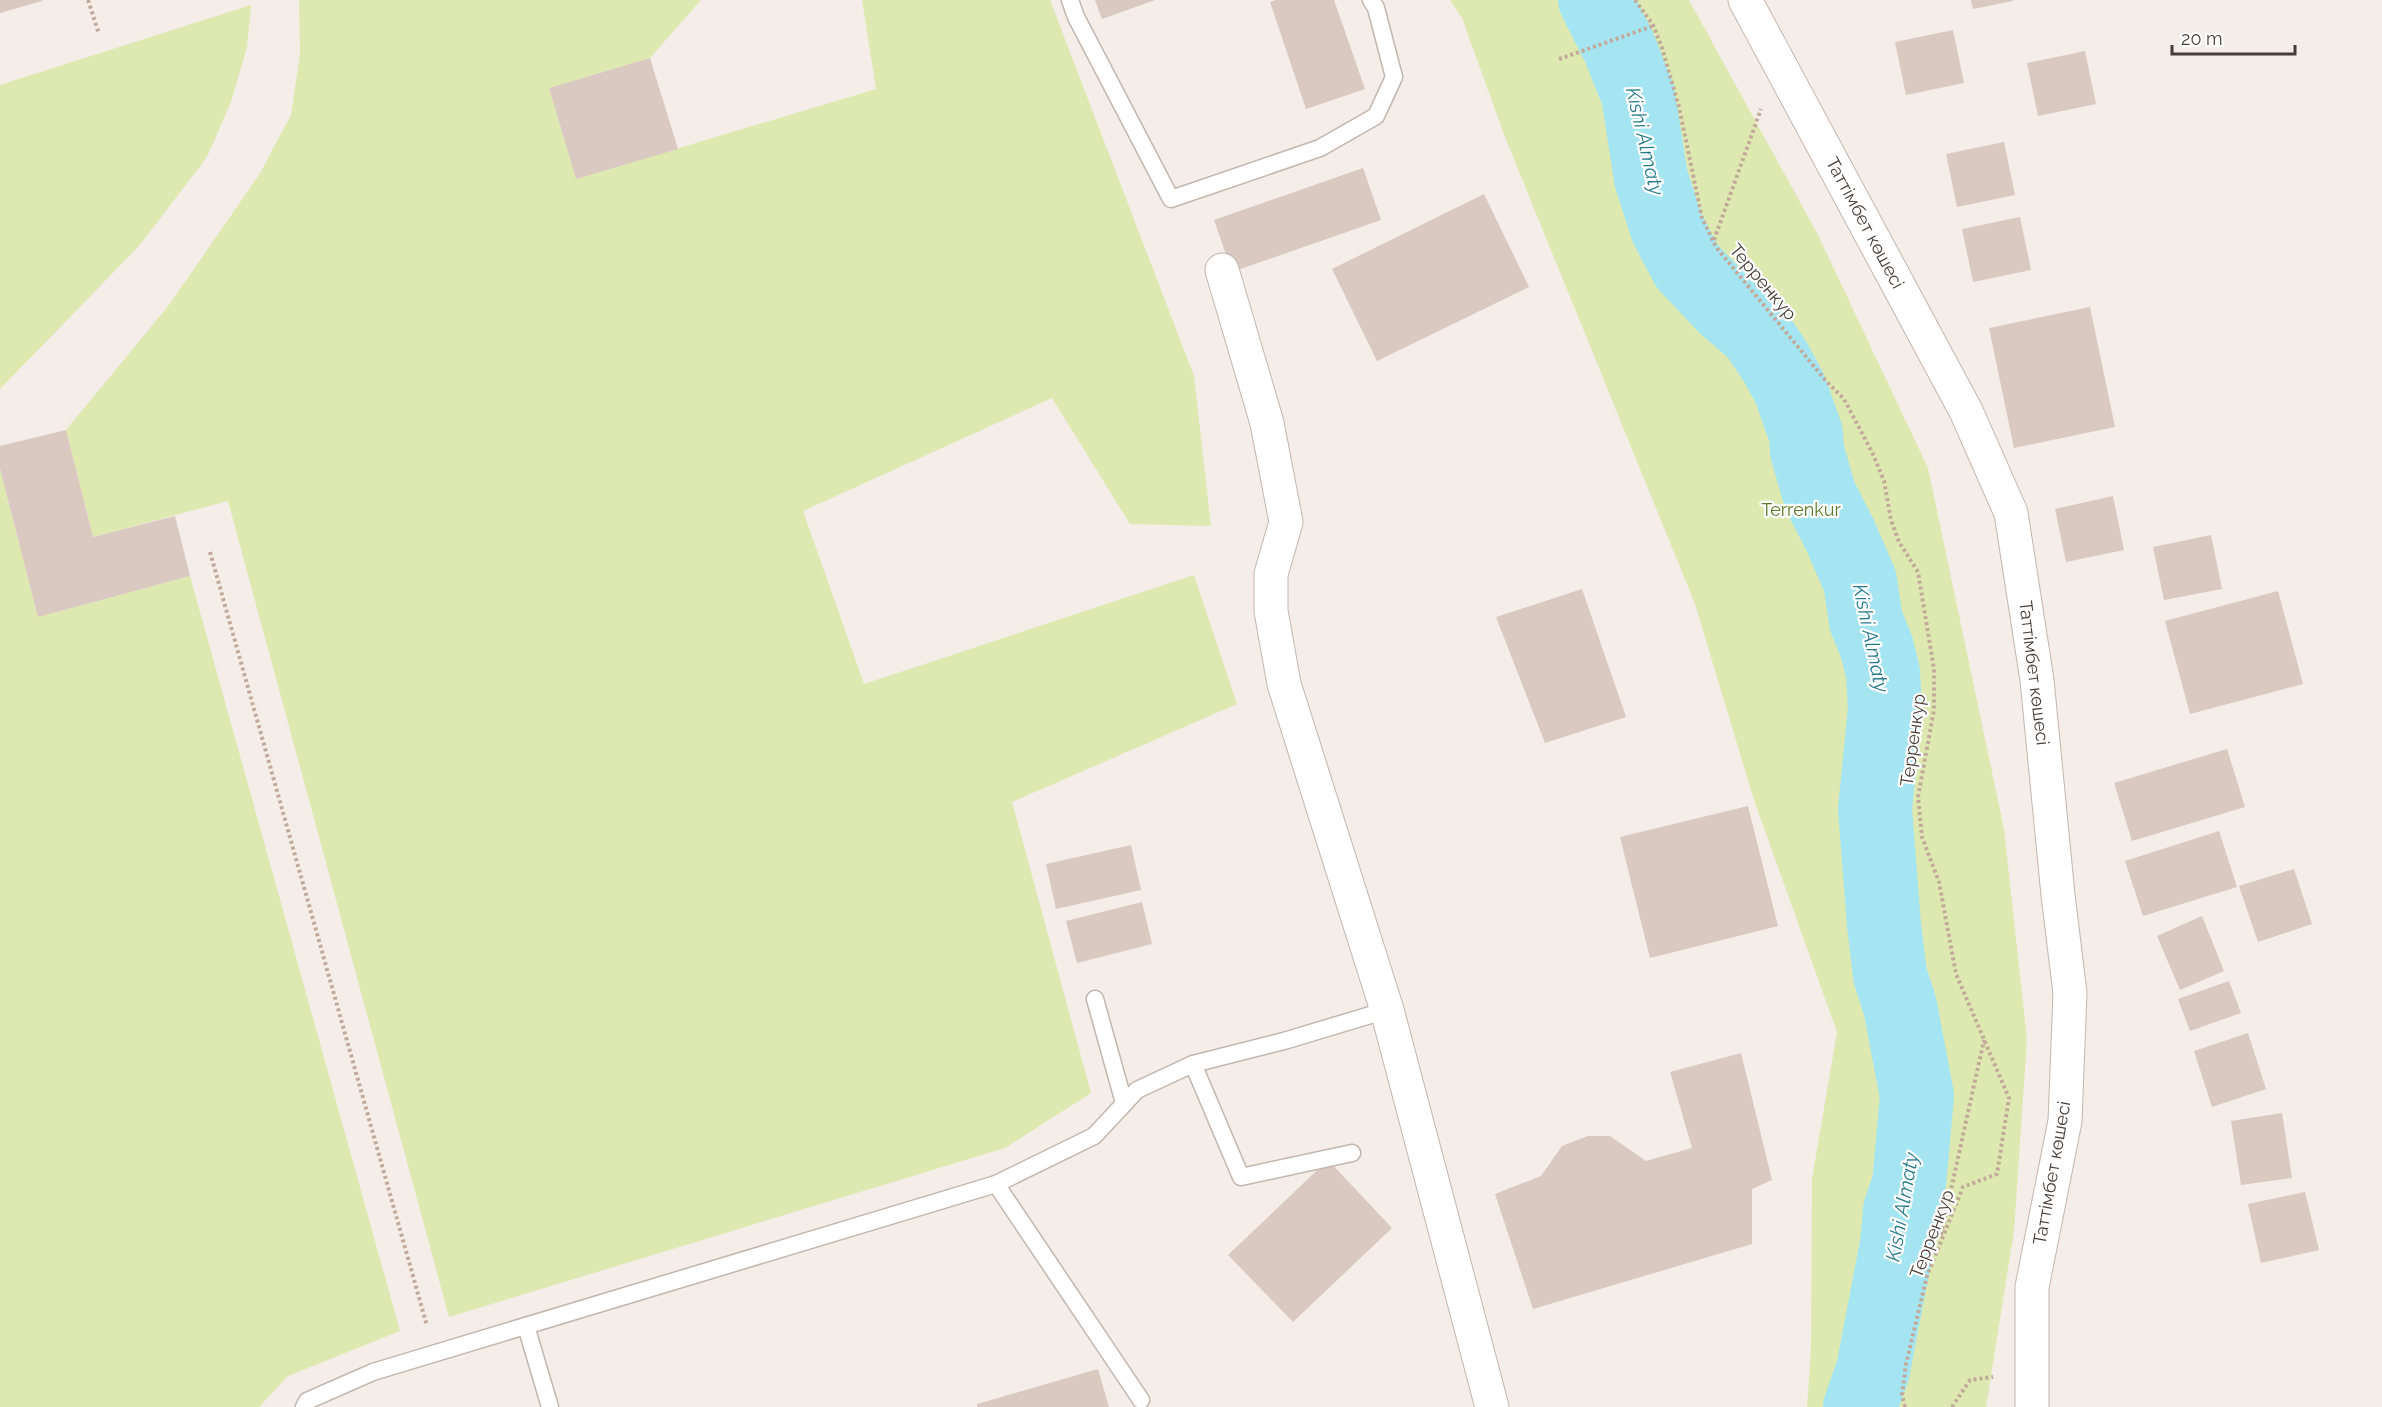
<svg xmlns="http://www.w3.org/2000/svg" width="2382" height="1407" font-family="Raleway,sans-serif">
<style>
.green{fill:#dde9b0}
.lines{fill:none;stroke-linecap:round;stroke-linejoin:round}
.river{stroke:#a4e5f1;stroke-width:74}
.building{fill:#d9c9c0}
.lane-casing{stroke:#c3b6ad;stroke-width:19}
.street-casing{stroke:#c3b6ad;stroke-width:35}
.path{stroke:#c2aa9b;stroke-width:4;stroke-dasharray:3 3;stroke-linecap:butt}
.lane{stroke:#fff;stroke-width:16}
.street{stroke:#fff;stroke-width:33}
.labels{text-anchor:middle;stroke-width:4.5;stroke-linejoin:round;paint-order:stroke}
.street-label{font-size:18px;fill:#483d36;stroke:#fff}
.park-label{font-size:18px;fill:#5c7a29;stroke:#fff}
.water-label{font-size:20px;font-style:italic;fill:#277b8c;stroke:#fff}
</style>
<rect width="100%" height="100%" fill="#f4ede8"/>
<g class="green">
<polygon points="299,0 701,0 650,58 549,88 576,179 876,89 862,0 1050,0 1194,376 1211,526 1130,524 1052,398 803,511 864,684 1194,575 1237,704 1012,802 1091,1093 1005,1148 449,1317 228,501 93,537 66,430 169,305 259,175 291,115 300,54"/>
<polygon points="1450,0 1689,0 1817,233 1928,468 2004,829 2027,1039 2014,1231 1986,1407 1807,1407 1811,1350 1812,1179 1837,1032 1754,800 1695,604 1505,137 1462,18"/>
<polygon points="251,5 247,47 231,102 207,157 139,246 0,389 0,85"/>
<polygon points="0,469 38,617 190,576 400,1331 288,1376 259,1407 0,1407"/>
</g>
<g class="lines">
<polyline class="river" points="1595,0 1619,47 1638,95 1651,178 1667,228 1687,266 1725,306 1756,333 1776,363 1790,389 1806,434 1807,451 1820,496 1840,535 1860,581 1866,621 1877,648 1883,673 1885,709 1875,809 1884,925 1890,975 1900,1006 1917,1096 1909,1184 1900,1210 1897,1244 1873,1370 1860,1407"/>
</g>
<g class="building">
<polygon points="0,0 42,0 42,1 0,13"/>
<polygon points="1095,0 1155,0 1102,19"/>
<polygon points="1276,0 1334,0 1365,89 1306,109 1270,2"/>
<polygon points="1971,0 2013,0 2013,1 1973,9"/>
<polygon points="1953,30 1964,83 1906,95 1895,42"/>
<polygon points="2085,51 2096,104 2038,116 2027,63"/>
<polygon points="650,58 678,149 576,179 549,88"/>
<polygon points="2004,142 2015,195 1957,207 1946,154"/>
<polygon points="1363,168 1381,220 1232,272 1214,220"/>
<polygon points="1484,194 1529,287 1377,361 1332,269"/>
<polygon points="2020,217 2031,270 1973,282 1962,229"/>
<polygon points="2090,307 2115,427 2014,448 1989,328"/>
<polygon points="66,430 93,537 175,516 190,576 38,617 0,469 0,446"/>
<polygon points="2113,496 2124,550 2066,562 2055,509"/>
<polygon points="2211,535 2222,589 2164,600 2153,547"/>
<polygon points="1582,589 1626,717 1545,743 1496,617"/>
<polygon points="2278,591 2303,684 2190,714 2165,621"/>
<polygon points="2227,749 2245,807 2132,841 2114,783"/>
<polygon points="1748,806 1778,926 1650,958 1620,837"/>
<polygon points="2219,831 2237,887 2143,916 2125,861"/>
<polygon points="1131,845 1141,890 1056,909 1046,864"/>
<polygon points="2294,869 2312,924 2258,942 2239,886"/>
<polygon points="1142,902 1152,944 1077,963 1066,921"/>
<polygon points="2202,916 2224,971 2180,990 2157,936"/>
<polygon points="2229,981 2241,1013 2190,1031 2178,999"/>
<polygon points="2248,1033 2266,1089 2212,1107 2194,1051"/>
<polygon points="1741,1053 1772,1180 1752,1189 1752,1244 1533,1309 1495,1194 1541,1176 1562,1146 1588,1136 1610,1136 1646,1161 1692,1148 1670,1072"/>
<polygon points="2282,1113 2292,1178 2241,1185 2231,1121"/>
<polygon points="1328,1160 1392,1228 1293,1322 1228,1255"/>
<polygon points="2305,1192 2319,1250 2261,1263 2248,1204"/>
<polygon points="1098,1369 1109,1407 977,1407 977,1404"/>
</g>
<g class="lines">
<defs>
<g id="lane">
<polyline points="1070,0 1076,17 1171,199 1320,148 1376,116 1394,77 1376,8 1371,0"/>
<polyline points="1095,999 1124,1103"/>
<polyline points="1193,1064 1241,1177 1352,1153"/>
<polyline points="996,1184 1141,1400"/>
<polyline points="526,1326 550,1407"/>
<polyline points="304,1407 307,1401 373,1372 996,1184 1094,1136 1137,1090 1193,1064 1284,1041 1387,1010"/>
</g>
<g id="street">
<polyline points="1745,0 1966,411 2011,513 2037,680 2058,895 2070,993 2065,1121 2032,1287 2032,1407"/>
<polyline points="1222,270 1267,423 1286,522 1271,574 1271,611 1284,684 1387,1010 1492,1407"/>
</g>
</defs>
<use href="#lane" class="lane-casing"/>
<use href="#street" class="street-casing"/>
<g class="path">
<polyline points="88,0 99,34"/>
<polyline points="1635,0 1653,25 1662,48 1679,107 1702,218 1716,247 1826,381 1844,399 1873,454 1884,481 1891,520 1899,542 1918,572 1934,669 1934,710 1918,797 1922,837 1939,882 1956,974 2009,1098 1997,1174 1963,1187 1927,1276 1906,1364 1902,1395 1905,1407"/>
<polyline points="1559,59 1653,26"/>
<polyline points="1714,240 1761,109"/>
<polyline points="210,552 427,1326"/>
<polyline points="1941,1235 1984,1040"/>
<polyline points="1952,1407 1970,1380 1993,1377"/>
</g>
<use href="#lane" class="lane"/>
<use href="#street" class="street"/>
</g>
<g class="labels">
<g class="street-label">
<text transform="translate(1865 223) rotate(62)" y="6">Таттімбет көшесі</text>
<text transform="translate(1763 282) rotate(50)" y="6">Терренкур</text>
<text transform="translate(2034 673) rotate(83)" y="6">Таттімбет көшесі</text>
<text transform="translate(1913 740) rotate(-82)" y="6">Терренкур</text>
<text transform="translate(2052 1173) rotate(-80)" y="6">Таттімбет көшесі</text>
<text transform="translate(1932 1234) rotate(-69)" y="6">Терренкур</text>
</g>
<g class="park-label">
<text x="1801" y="516">Terrenkur</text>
</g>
<g class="water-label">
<text transform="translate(1645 141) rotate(77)" y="7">Kіshі Almaty</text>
<text transform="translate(1871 638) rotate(78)" y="7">Kіshі Almaty</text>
<text transform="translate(1902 1207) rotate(-80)" y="7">Kіshі Almaty</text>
</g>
</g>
<path d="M2172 45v9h123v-9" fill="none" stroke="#483d36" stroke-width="3"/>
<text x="2181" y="45" font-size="18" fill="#483d36" stroke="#ffffff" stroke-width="4.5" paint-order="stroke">20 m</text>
</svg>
